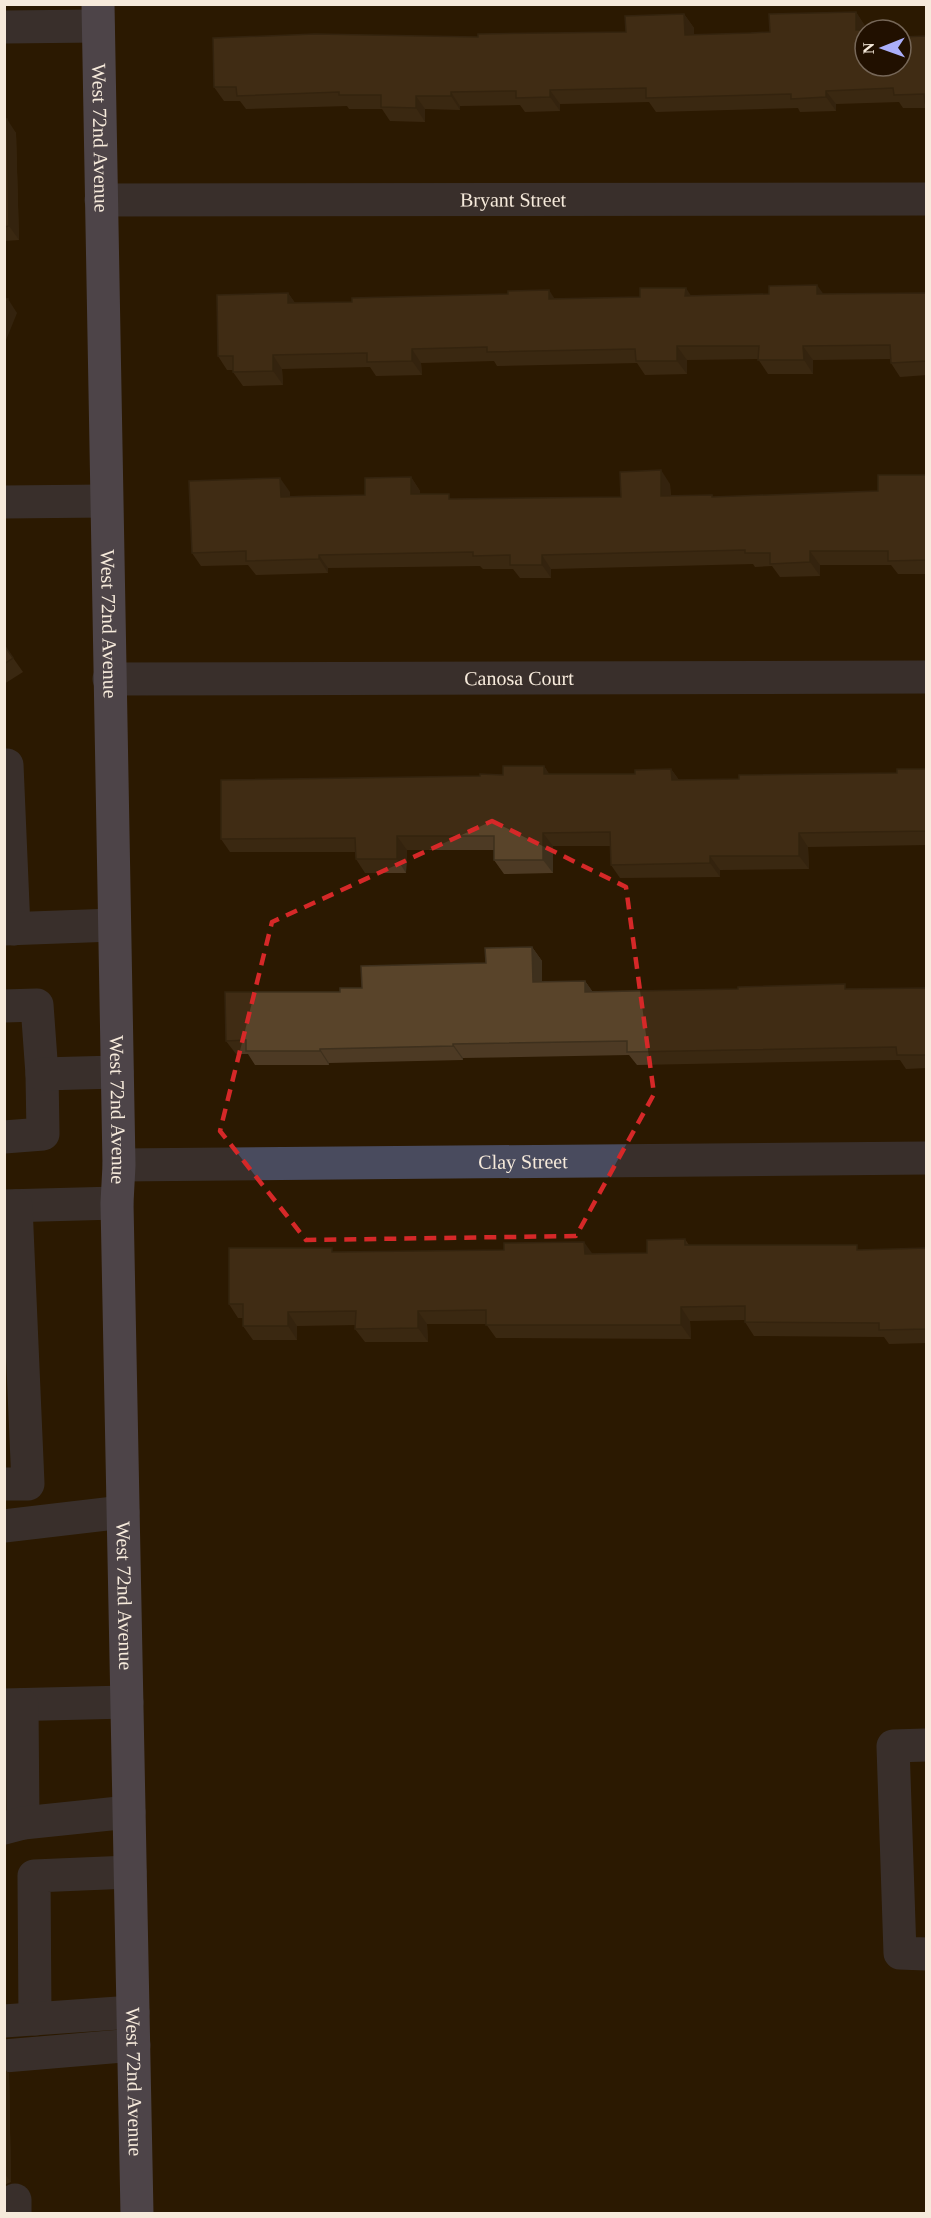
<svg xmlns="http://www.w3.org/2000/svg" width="931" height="2218" font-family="'Times New Roman',serif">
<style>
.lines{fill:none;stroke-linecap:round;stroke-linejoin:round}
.minor{stroke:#494b5e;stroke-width:33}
.major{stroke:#75789e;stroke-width:33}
.wall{fill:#4d3a24}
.shaded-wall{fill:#3e301d}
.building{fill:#59442a;stroke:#3e301d;stroke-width:1.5}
.marked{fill:none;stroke:#d62828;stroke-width:4.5;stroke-dasharray:12 8;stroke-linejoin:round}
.labels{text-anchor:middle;stroke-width:4.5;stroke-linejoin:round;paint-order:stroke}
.street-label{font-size:20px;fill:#f6eadb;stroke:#211000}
</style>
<rect width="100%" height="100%" fill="#2b1901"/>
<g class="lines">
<g class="minor">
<polyline points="4,27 98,26"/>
<path id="s1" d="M101,200L926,199"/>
<polyline points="4,502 106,501"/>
<path id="s2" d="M109,679L926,677"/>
<polyline points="7,765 14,929"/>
<polyline points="4,929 114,925"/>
<polyline points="4,1006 37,1005 42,1074 43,1134 4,1137"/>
<polyline points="42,1074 117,1072"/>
<path id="s3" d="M119,1165L926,1158"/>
<polyline points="4,1206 117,1203"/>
<polyline points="4,1484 28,1484 16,1206"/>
<polyline points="4,1526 123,1512"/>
<polyline points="4,1705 127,1702"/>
<polyline points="22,1705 23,1823"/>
<polyline points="926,1745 893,1746 900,1953 926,1954"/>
<polyline points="4,1828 23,1823 129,1812"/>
<polyline points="35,2019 34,1876 130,1872"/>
<polyline points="4,2021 133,2012"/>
<polyline points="4,2056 134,2045"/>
<polyline points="15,2214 15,2200"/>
</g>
<path class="major" id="s4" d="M98,4L119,1165L117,1203L137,2214"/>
</g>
<g class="wall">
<polygon points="856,12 865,26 865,66 927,36 927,108 903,108 899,102 836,104 836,111 800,112 798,108 656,112 649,102 560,104 560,111 525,112 520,105 460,106 460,110 425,109 425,122 390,121 382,109 349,109 347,106 246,109 240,101 224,101 214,87 478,37 626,32 684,14 694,28 694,35 770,32"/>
<polygon points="4,119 16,133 19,240 4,241"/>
<polygon points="288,293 295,303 640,297 691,295 927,293 927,375 900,377 891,363 890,359 813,360 813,374 768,374 758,359 687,360 687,374 645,375 637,363 497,366 494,361 421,363 422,375 376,376 370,367 282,369 283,385 243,386 233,372 233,370 227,370 218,356"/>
<polygon points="927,475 927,574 898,574 891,565 820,565 820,576 780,577 772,566 755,567 753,564 551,569 551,578 520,578 513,569 483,569 480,566 328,568 328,573 256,575 248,565 201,566 192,553 290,492 290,496 365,495 411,477 420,491 420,494 453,499 621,497 670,484 671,496 712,495 713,497 878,491"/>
<polygon points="4,645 23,672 4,684"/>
<polygon points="544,766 549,774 635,774 671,769 679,780 739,779 897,773 927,769 927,845 808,847 809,869 720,870 720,877 620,878 611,865 611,846 553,846 553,873 504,874 494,860 494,850 407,850 406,873 365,873 356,859 355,852 230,852 221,839 480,776 503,775"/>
<polygon points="532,947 542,961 542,982 585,981 592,991 927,988 927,1068 906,1069 900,1060 637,1065 629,1055 463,1058 463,1060 329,1063 329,1065 255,1065 248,1054 236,1054 226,1041 340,992 486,963"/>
<polygon points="685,1239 689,1245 861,1250 927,1248 927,1343 889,1344 884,1337 754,1336 745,1322 745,1320 690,1321 691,1339 496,1338 486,1324 427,1324 428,1342 365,1342 355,1329 356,1325 297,1326 297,1340 253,1340 243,1326 243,1318 238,1318 229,1304 335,1252 592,1254 647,1253"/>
<polygon points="4,2068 9,2074 11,2182 4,2185"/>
</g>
<g class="shaded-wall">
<polygon points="856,12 865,26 865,43 856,30"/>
<polygon points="684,14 694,28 694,49 685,35"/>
<polygon points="550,90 560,104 560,111 550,97"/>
<polygon points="826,91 836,104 836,111 826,97"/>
<polygon points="451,92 460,106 460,110 451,96"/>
<polygon points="416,96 425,109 425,122 416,108"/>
<polygon points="7,119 16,133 19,240 9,226"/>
<polygon points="817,285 827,299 817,294"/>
<polygon points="686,288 695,302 685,296"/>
<polygon points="549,290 558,304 549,299"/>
<polygon points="288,293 298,307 288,303"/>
<polygon points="8,299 17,313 4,345 4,307"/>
<polygon points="677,346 687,360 687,374 677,361"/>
<polygon points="803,346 813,360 813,374 804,360"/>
<polygon points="412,349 421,363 422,375 412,361"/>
<polygon points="273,355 282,369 283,385 273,371"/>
<polygon points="661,470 670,484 671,510 661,496"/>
<polygon points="411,477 420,491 420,508 411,494"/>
<polygon points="280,478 290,492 290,510 281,497"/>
<polygon points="810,551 820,565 820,576 810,562"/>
<polygon points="319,555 328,568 328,573 319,559"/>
<polygon points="542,555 551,569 551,578 542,565"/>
<polygon points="544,766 553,780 544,774"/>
<polygon points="671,769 681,783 672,780"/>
<polygon points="543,833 553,846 553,873 543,860"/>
<polygon points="799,833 808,847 809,869 799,856"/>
<polygon points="397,836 407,850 406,873 397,859"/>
<polygon points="710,856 720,870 720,877 710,863"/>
<polygon points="532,947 542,961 542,996 533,982"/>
<polygon points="585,981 595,995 585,992"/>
<polygon points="453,1044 463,1058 463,1060 453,1046"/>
<polygon points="320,1049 329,1063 329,1065 320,1051"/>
<polygon points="584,1242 594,1256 585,1254"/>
<polygon points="681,1307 690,1321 691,1339 681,1325"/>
<polygon points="418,1311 427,1324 428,1342 418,1328"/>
<polygon points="288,1312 297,1326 297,1340 288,1326"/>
<polygon points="4,1374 6,1405 4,1403"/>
<polygon points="4,2068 9,2074 11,2182 4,2173"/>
</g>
<g class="building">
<polygon points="856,12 856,30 863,30 863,38 865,38 865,66 901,66 901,37 927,36 927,103 925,103 924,94 894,95 893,88 826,91 826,97 791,99 791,94 646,98 646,88 550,90 550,97 516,98 516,91 451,92 451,96 416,96 416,108 381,107 381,95 339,95 339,92 237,96 236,87 214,87 213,38 315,34 478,37 478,34 626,32 625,16 684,14 685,35 751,33 770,32 769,14"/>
<polygon points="4,119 7,119 9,226 4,227"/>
<polygon points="817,285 817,294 927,293 927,361 891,363 890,345 803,346 804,360 758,360 759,346 677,346 677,361 636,361 635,349 487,352 487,347 412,349 412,361 367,362 367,353 273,355 273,371 233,372 233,356 218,356 217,295 288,293 288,303 352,302 352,298 508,294 508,291 549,290 549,299 640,297 640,288 686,288 685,296 769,294 769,286"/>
<polygon points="4,298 8,299 4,307"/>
<polygon points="661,470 661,496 712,495 712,497 878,491 878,475 927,475 927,560 888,561 888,551 810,551 810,562 770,564 770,553 745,553 745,550 542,555 542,565 510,565 510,555 473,556 473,552 319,555 319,559 246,561 246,551 192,553 189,481 280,478 281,497 365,495 365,478 411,477 411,494 449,494 449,499 621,497 620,472"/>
<polygon points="4,645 13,658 4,664"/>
<polygon points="503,766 544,766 544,774 635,774 635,770 671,769 672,780 739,779 739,775 897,773 897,769 927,769 927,831 799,833 799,856 710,856 710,863 611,865 610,832 543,833 543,860 494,860 494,836 397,836 397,859 356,859 355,838 221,839 221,780 480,776 480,774 503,775"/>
<polygon points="532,947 533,982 585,981 585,992 738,989 738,987 845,984 845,989 927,988 927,1055 897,1055 896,1047 627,1052 627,1041 453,1044 453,1046 320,1049 320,1051 246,1051 246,1040 226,1041 225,992 340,992 340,988 362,988 361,966 486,963 485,948"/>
<polygon points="685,1239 685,1245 857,1245 857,1250 927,1248 927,1329 879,1330 879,1323 745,1322 745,1306 681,1307 681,1325 486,1325 486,1310 418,1311 418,1328 355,1329 356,1311 288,1312 288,1326 243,1326 243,1304 229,1304 229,1248 332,1248 332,1252 504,1250 504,1243 584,1242 585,1254 647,1253 647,1240"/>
</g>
<path d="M0 0H931V2218H0ZM492,821L626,887L654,1094L576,1236L306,1240L220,1131L272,922Z" fill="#2b1901" fill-opacity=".55" fill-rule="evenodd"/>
<path class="marked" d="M492,821L626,887L654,1094L576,1236L306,1240L220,1131L272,922Z"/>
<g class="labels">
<g class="street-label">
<text dy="7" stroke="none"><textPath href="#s4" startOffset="134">West 72nd Avenue</textPath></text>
<text dy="7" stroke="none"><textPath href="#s1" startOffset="412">Bryant Street</textPath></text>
<text dy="7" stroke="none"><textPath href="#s4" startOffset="620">West 72nd Avenue</textPath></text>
<text dy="7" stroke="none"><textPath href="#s2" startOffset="410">Canosa Court</textPath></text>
<text dy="7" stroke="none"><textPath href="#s4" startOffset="1106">West 72nd Avenue</textPath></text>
<text dy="7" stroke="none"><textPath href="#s3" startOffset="404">Clay Street</textPath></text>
<text dy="7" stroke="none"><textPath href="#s4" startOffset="1592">West 72nd Avenue</textPath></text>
<text dy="7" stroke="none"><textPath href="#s4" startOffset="2078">West 72nd Avenue</textPath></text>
</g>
</g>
<rect width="931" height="2218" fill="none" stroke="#f6eadb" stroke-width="12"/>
<g transform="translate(883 48) rotate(269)"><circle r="28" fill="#211000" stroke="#766758" stroke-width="1.5"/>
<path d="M0-4.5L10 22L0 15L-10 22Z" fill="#abaffb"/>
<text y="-9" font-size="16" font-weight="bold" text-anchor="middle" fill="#f6eadb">N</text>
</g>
</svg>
